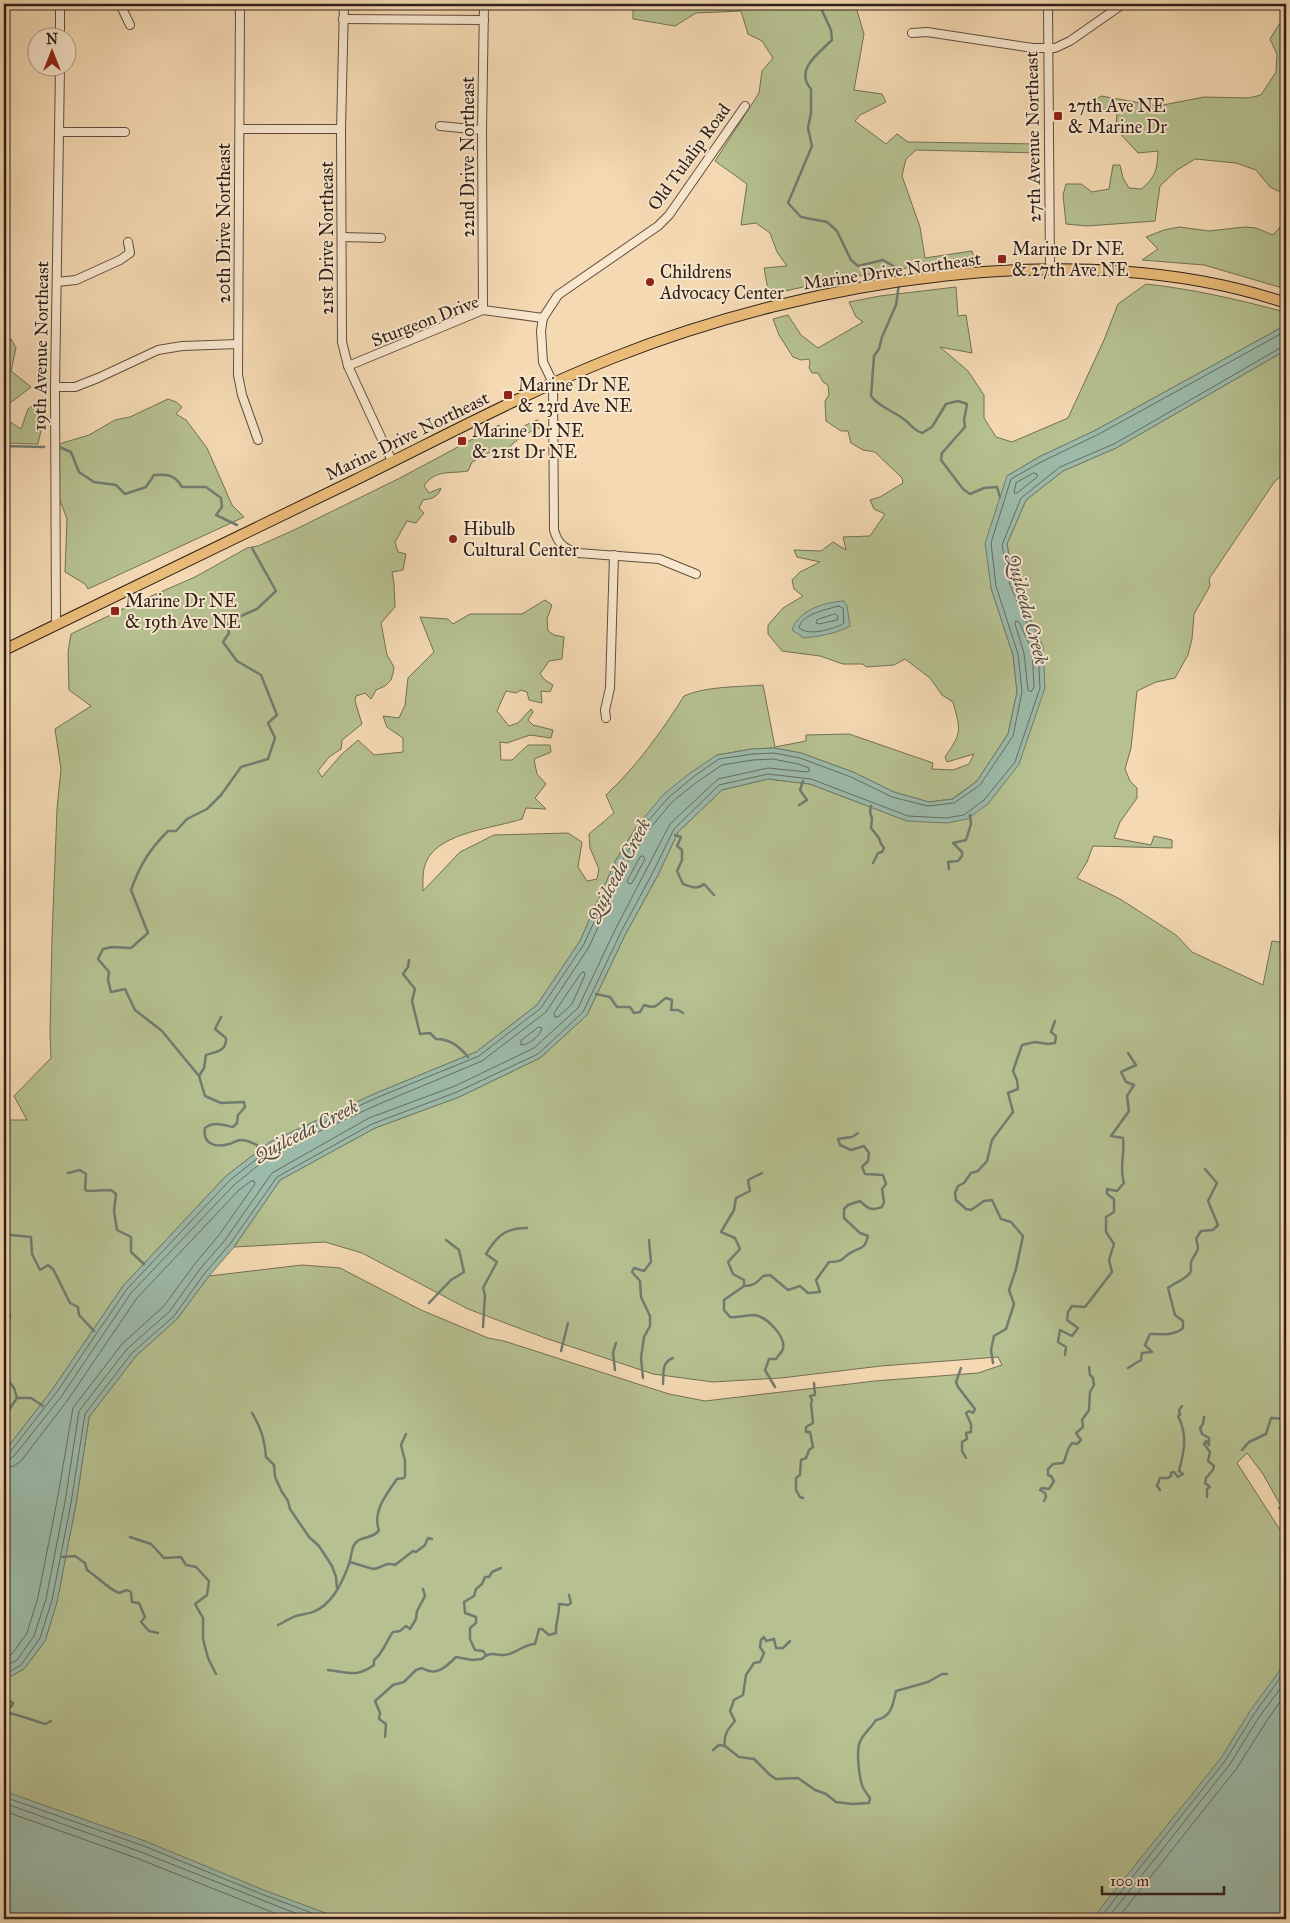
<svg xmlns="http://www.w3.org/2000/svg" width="1290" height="1923" font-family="'IM FELL Great Primer',serif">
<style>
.green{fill:#b6c090;stroke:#727055}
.water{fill:#9cbaa9;stroke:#707c70}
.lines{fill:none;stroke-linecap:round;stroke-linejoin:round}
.shore{stroke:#656d62;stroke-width:1}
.stream{stroke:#707c70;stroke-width:2.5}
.minor-casing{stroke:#604e40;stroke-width:10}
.major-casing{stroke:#2e201a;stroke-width:12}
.minor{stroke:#f8e6cd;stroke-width:8}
.major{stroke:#eabc79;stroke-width:10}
.poi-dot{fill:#8f2418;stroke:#f8e6cd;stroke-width:2}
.labels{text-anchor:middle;stroke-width:4;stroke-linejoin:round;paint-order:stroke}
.poi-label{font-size:18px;fill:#2e201a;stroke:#f8e6cd;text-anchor:start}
.street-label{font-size:18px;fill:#2e201a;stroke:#f8e6cd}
.water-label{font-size:19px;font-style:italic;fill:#4f4e45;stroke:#f8e6cd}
</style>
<rect width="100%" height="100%" fill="#f4d9b2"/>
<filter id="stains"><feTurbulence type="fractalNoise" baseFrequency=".004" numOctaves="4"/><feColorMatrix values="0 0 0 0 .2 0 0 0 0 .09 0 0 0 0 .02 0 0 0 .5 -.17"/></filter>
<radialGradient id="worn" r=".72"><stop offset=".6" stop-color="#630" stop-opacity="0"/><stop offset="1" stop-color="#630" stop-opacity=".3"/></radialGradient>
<g class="green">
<path d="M633,4H855L864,34L854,90L882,94L886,102L860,115L855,121L886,144L897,134L908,142L1039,144L1038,153L916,150L906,159L902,176L920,227L925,258L972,251L974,258C905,268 836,278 769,295L764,268L787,266L777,252L770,233L756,223L741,225L747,184L715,161L759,93L762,71L773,58L762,41L748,34L741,11L696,13L675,26L633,19Z"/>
<path d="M1286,16V195L1270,187L1256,170L1236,163L1195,159L1177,170L1160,186L1155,221L1087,226L1066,224L1063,195L1066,184H1081L1092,192L1109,189L1113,165H1120L1123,178L1129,188L1141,189C1156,177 1157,170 1158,151L1138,153L1116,129L1117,112H1094L1091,103L1101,96L1158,106L1204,97L1248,98L1261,95L1276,72L1277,54L1270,39L1278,26Z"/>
<polygon points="1286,220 1286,289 1204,265 1142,260 1158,249 1146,237 1164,230 1179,227 1209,231 1245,227 1256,228 1273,235"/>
<path d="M1146,284C1192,289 1236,299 1281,311L1286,314V325L1096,430L1039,457L1007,476L991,588L1013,655L1017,692L1008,734L977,781L952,799L929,802L894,792L853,772L801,753L774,748L752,749L717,755L637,826L616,860L580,941L537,1005L476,1052L374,1094L270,1142L226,1176L123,1286L52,1390L4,1452V1122L6,1120H27L14,1096L51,1058L50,1034L52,937L57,809L61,769L55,729L91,706L69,690L68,652L71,634L133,604L195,577L247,548L258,546L292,531L400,478L499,425L506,434L513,435L526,425L537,420L544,424L542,427C527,432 516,439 505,452L496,449L472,462L468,471C450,474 435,469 424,486L429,493L441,488C438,497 432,499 423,500L419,508L424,513L416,523L407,521L395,542L398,552L406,554L403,570L392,572L394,584L395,607L381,623L387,655L394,667L393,673L391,680L385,686L376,690L371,699L365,693L356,696L355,701L362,724L342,740L341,749L329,757L318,771L322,777L341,755L358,740L374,755L403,752V738L387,727L383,716L399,718L405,705L408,678L434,652L420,617L448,619L453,624L470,614H522L545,600L552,605L547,619L548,631L554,635L564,637L562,659L549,661L540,674L545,680L553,685L550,692L541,691L542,703L529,700L527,692L521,690L516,693L506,691L497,711L509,726L518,723L531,709L533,712L528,720L533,725L553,730L551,738L530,735L507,743L500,742L501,760H512L528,745H550L551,752L534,759L537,774L546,784L535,798L546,809L526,808L522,819C495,828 441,832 427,860C422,870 423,880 423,891L460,852L494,835L568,833L582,842L578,867L587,881L597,879L599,869L590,848L589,834L614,813L606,795C637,766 662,731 684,696C706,686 739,687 763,685L775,747L806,741V735L849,734L933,763L932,769L953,770L969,764L974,754L947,762L945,757C962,732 961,732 953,702L942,695L930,678L905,659L894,665L866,667L863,664H843L820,656L782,651L768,634V625L783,608L803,596L794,589L792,580L800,572L820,562L797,557L794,550L821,551L833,542L846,550L843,537L870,536L885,514L874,509L870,500L880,497L903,483L902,478L875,452L863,450L851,443L848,431H841L826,421L825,401L829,395L828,385L823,382L818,373H812L809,368L810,363L809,359L801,360L793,357L779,335L773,319L788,315L801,335L818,348L863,322L856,317L849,302L880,296L956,287L958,316L966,315L972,353L940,347L968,371L984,395V418L996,437L1012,442L1068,418L1104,340L1118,304Z"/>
<polygon points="11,339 16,348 11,371 31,387 13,401 4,405 4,353"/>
<polygon points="1286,350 1286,473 1275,481 1209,579 1210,586 1194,614 1192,639 1188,655 1175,678 1156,682 1137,691 1131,748 1125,769 1130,781 1137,788 1137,798 1120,822 1114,838 1151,845 1154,836 1172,840 1172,848 1093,846 1087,862 1077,878 1120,899 1176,935 1192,952 1263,985 1272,941 1286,943 1286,1515 1263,1474 1247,1453 1237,1463 1286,1539 1286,1706 1144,1919 81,1919 4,1896 4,1680 24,1669 45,1641 57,1601 76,1504 89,1417 136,1356 177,1319 209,1276 302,1265 340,1268 421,1310 488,1338 504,1341 669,1394 705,1401 875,1381 978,1373 1002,1365 998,1357 881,1366 781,1378 713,1382 653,1374 548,1339 468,1309 362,1253 325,1242 234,1247 280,1180 375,1128 459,1097 540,1058 587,1015 625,935 658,875 678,832 722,790 768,779 810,784 907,821 988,804 1043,647 1014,584 1007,544 1026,500 1063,471 1116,448"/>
<polygon points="168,399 176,402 182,407 176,414 186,420 207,448 232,505 244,517 88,589 85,584 65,572 67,519 58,495 59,444 89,435 115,420 130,417"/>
<polygon points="39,401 46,408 38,444 4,443 4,418 21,429 28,409"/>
</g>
<g class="water">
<polygon points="1286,325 1286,350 1116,448 1063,471 1026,500 1007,544 1014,584 1043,647 1045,688 1019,764 988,804 967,819 947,823 907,821 810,784 768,779 722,790 678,832 658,875 625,935 587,1015 540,1058 459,1097 375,1128 280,1180 234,1247 209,1276 177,1319 136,1356 89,1417 76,1504 57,1602 45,1641 24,1669 4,1680 4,1452 52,1390 123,1286 226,1176 270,1142 374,1094 476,1052 537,1005 580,941 616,860 637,826 664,794 690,773 717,755 752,749 774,748 801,753 853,772 894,792 929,802 953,799 977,781 1008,734 1017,692 1013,655 991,588 985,543 1007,476 1039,457 1096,430"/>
<path d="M844,601L847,606L850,626C835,634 820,636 804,638L792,630C798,610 825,602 844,601Z"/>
<polygon points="1286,1662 1286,1910 1279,1919 1092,1919 1221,1758 1250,1711"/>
<polygon points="4,1791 145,1841 266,1891 342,1919 4,1919"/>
</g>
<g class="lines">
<g class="shore">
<polygon points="1034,473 1037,474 1037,477 1017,493 1014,493 1016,483"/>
<path d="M838,606L843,608L844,623L841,625C829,630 809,636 799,628C801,614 826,610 838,606Z"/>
<polygon points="835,614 838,616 837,620 819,624 816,623 817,620"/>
<polygon points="1016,621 1019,622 1032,650 1034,687 1031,692 1028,690 1024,653 1015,624"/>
<polygon points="643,856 645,859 632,883 629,884 627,881 640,857"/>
<polygon points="584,972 585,975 572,1004 558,1017 555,1017 554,1013 581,973"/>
<path d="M539,1027L542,1028C540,1036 529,1045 521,1045V1041Z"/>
<polyline points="4,1454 10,1452 56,1393 127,1289 230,1180 273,1146 376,1098 479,1056 541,1008 584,944 621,863 641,829 668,798 693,777 719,759 753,754 774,753 800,758 851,777 892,797 928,806 954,803 980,785 1013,736 1022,692 1018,654 996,586 991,543 1011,479 1041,462 1099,434 1286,331"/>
<polyline points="4,1461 9,1460 14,1456 61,1397 131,1293 234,1185 276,1151 379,1104 482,1061 546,1012 589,947 626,865 646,833 672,802 697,782 722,765 753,760 773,759 798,764 809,768 809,771 807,772 768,768 718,779 670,824 615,930 578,1008 534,1048 455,1086 369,1118 272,1173 225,1240 200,1269 169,1312 127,1349 79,1411 65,1502 46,1599 34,1636 17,1660 4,1667"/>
<polyline points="4,1468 14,1466 21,1461 67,1401 137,1298 239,1190 251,1181 254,1181 255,1184 219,1235 194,1265 164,1306 122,1344 73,1408 57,1501 38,1597 27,1633 12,1654 4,1659"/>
<polyline points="4,1675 21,1665 40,1638 52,1600 71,1503 85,1414 132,1353 174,1316 205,1273 230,1244 277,1177 372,1124 457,1092 538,1054 583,1012 621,932 653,872 674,829 719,785 768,774 811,779 908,816 946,818 964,815 984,800 1015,762 1040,688 1038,649 1010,585 1002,545 1021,498 1060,467 1114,444 1282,347 1286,346"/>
<polyline points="4,1797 144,1846 264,1895 328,1919"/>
<polyline points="4,1803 141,1852 310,1919"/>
<polyline points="4,1811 139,1859 289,1919"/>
<polyline points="1099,1919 1225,1761 1254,1714 1286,1670"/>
<polyline points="1107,1919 1230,1764 1259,1717 1286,1681"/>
<polyline points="1117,1919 1237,1768 1266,1722 1286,1693"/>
</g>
<g class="stream">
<path d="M819,4L831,30L832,40C819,53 794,70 811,89V113L808,128L812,146L788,203L801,217L827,222L837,231L851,260L858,266L883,260L897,268L899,279"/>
<path d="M899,284L896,305L882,337L879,349L874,356L871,396C880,408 894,411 905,420C912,426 914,430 922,433L932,427L946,404L958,401L967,404L964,420L965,427L942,453L941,460L963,489L970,494L984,488L997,487L1000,497"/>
<polyline points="4,446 44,447"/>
<path d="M59,447L71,452L79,472L94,482L116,485L125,494L146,487L154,475C168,474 175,475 182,487H206L221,498L222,507L216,515L237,525"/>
<path d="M252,548L276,591L257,609L232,620L227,625L229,633L223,642L237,661L261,675L277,715L268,723L275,738L268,759L241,767L221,795L207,809L187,819L176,831H168C149,850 140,865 131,890L148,933L131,948L112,947L103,949L98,959L109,972L108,980L111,992L125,989L135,1010L162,1031L199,1076L205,1096L221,1103L244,1102L245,1107L238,1115L237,1123L233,1127C223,1125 214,1121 205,1128C202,1144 216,1148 229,1144C233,1143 237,1140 241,1140C246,1140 253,1143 257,1145L259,1155"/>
<polyline points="799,805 807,800 800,790 803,781"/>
<polyline points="871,806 870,812 872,818 871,828 879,838 881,844 884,848 882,852 878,853 873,863"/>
<path d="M675,835L681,837L677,846L682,850V860L677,871L683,884C692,887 697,890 704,884L714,895"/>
<polyline points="949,869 948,862 958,861 962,856 962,852 953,843 966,840 971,824 970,815"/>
<path d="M409,960L408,967L403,974L415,989L412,1001L420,1034L430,1033L436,1039C450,1039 459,1046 468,1057"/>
<path d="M596,994L610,997L617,1007H630L634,1013L640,1012L644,1005C658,1010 656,1004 666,998L672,1000L671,1010H678L683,1013"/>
<path d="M199,1076L204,1068L206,1055C216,1052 227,1051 226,1038L215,1029L221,1017"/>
<polyline points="68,1173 80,1170 86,1174 85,1189 87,1191 111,1190 116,1194 114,1211 117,1230 131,1237 131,1252 144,1264"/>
<path d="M762,1173L748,1180L750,1191L736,1198L734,1210L721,1232L735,1238L740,1249L728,1262L733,1274L744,1280V1286L724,1300V1310L730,1317C739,1318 746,1315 754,1315C766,1316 786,1336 783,1349C782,1352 778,1356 776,1359H769L765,1370L775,1387"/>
<polyline points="11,1235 31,1237 32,1254 40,1270 48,1265 53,1269 70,1303 78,1307 79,1315 94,1331"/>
<path d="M744,1286C753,1286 757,1283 763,1276L770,1275L788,1290L800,1286L808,1293L820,1292L816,1280L829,1262C846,1262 841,1257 852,1252C863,1246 864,1250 868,1236L860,1233L844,1218V1209L848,1205L860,1201C868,1209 871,1211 882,1207L884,1202L882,1189L886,1184L883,1175L865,1174L862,1167L868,1161L869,1153L864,1146L851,1150L840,1145L838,1139L852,1137L858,1133"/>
<polyline points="429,1303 451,1280 464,1272 459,1250 446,1240"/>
<polyline points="4,1321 9,1320 10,1315"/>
<path d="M483,1327L485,1295L483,1288L497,1262L486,1254C497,1236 505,1228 527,1228"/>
<polyline points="561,1351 568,1323"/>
<path d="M1065,1355L1066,1347L1058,1342L1060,1330L1072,1336L1078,1328L1067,1320L1068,1312L1072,1306L1085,1307L1112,1272L1109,1260L1114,1244L1106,1232V1217L1114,1212V1199L1107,1194V1189L1117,1191L1124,1183C1119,1167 1125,1155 1123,1138L1111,1136L1129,1111L1127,1096L1134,1085L1126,1082L1121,1072L1136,1065L1128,1053"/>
<polyline points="993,1363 991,1350 994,1336 1006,1329 1014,1304 1009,1290 1016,1269 1023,1236 1011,1222 1001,1219 992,1200 984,1201 971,1210 966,1209 956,1200 955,1193 958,1186 964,1183 971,1173 978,1171 987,1161 992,1140 1013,1112 1008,1093 1018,1089 1017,1080 1013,1071 1022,1045 1035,1042 1048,1044 1055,1043 1056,1036 1051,1032 1055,1021"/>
<polyline points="961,1368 956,1382 958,1387 975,1409 973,1413 969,1411 966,1413 971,1424 971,1432 966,1433 967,1439 962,1442 962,1451 966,1458"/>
<path d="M1128,1368L1141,1360L1142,1353L1152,1352L1145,1345L1150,1334C1161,1334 1174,1336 1183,1328V1321L1175,1315L1168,1288C1174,1283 1184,1280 1189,1274C1193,1270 1190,1267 1191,1262C1195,1252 1201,1252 1196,1239L1201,1231L1213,1230L1218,1225L1208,1201L1217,1183L1205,1169"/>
<polyline points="615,1370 613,1353 616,1343"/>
<polyline points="4,1375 14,1388 17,1398"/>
<polyline points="643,1378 641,1358 644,1337 650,1326 650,1316 641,1297 640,1281 632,1272 634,1268 644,1271 651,1262 649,1240"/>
<path d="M663,1384C664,1372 661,1363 673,1358"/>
<path d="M252,1413C261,1427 265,1440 266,1457L274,1465L275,1477L282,1492L288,1501L290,1509L309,1537L319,1546L332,1566L336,1577L337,1588"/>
<polyline points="4,1417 17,1398 31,1398 43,1406"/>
<polyline points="1204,1417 1203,1424 1200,1428 1202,1434 1209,1438 1209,1445 1206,1441 1204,1444 1210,1452 1208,1461 1214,1466 1213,1470 1206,1478 1205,1483 1210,1487 1207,1489 1207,1497"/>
<polyline points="1242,1450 1249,1442 1266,1434 1271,1418 1286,1419"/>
<path d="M1160,1490L1157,1486L1160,1478H1168L1171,1476V1473L1174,1472L1178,1477L1183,1474L1179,1471C1184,1452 1188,1435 1178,1416L1180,1415L1179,1410L1182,1406"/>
<polyline points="803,1498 800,1497 796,1490 796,1478 800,1475 801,1460 806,1458 809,1450 813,1447 810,1432 806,1432 806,1427 813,1423 811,1404 812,1400 810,1396 815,1395 814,1383"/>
<path d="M1044,1501L1046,1497L1045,1493L1040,1490L1042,1488L1049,1489L1054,1481L1051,1476L1048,1475V1469L1053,1464L1063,1463C1068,1455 1064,1453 1072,1443L1077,1444L1081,1440L1076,1433L1083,1427L1082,1420L1089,1410L1090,1392L1094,1385L1093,1378L1090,1375L1089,1367"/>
<polyline points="1279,1508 1286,1504"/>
<polyline points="130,1537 151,1544 164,1558 181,1557 186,1565 196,1567 209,1581 207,1595 195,1604 203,1618 203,1639 208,1658 216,1674"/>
<path d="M62,1557L75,1556L85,1563L87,1570C98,1577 107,1588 119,1593L127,1590L131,1592L132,1602L139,1603L145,1617L141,1622L149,1631L158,1633"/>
<path d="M350,1562L373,1569C381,1569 386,1561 395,1565L413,1551L416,1552L425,1545L428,1538L432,1539"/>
<path d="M278,1625C284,1622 290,1618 296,1616C302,1614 309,1614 315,1611C332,1604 343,1581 349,1564C351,1559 351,1551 354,1545C359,1535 373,1540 379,1530C372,1512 387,1493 397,1479L404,1478L405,1476V1461L401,1445L406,1434"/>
<polyline points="486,1655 483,1651 475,1650 470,1639 470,1628 476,1623 476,1617 465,1613 464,1602 474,1596 476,1589 482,1584 485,1577 489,1577 492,1572 501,1568"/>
<path d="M328,1670C348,1672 356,1678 374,1665V1660C384,1652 386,1641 393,1632L400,1631L406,1626L410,1629L416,1619L417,1611L425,1596L423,1589"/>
<polyline points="4,1677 8,1684 5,1692 8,1700 13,1703 12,1706 6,1709 6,1712"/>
<path d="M4,1712C17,1714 32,1720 45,1724L51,1721"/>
<path d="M385,1737L386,1724L379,1719L380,1713L375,1701L393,1685L404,1682L416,1670L422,1668C436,1677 446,1667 456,1657L472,1660L482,1659C489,1651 495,1655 504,1655C515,1655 523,1644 535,1644L539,1629H542L549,1635L556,1633C555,1622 560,1615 559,1604L568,1605L571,1603L569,1595"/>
<path d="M725,1746C723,1735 728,1729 735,1721L730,1711L734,1700L743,1695L746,1675L754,1663L760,1662L764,1653L760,1647L761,1640L764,1637L766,1641L774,1639L776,1648H783L790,1641"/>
<path d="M713,1750L719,1745L725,1746L739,1757L754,1759L770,1775L776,1779L798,1778L815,1790L826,1794L836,1802L852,1804L869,1803L870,1798C867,1794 863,1789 862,1785C859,1776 856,1750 860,1742C862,1735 872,1727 876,1720C892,1717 893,1704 896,1691L928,1682L942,1674H947"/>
</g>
<defs>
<g id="minor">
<polyline points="60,4 60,38"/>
<polyline points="120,4 130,25"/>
<polyline points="240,4 238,375 242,395 258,440"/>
<polyline points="344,4 341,129 342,342 348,366 392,461"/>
<polyline points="1048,4 1050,270"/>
<polyline points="343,19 484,20"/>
<polyline points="912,33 927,32 1033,48 1055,48 1070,41 1123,4"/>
<polyline points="440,126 482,130"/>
<polyline points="240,129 341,129"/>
<polyline points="60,132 125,132"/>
<polyline points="342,237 381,238"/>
<polyline points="57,282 76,280 120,260 130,253 128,242"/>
<polyline points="483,310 482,130 484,4"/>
<polyline points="348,366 483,310 543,318"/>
<polyline points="55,387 75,387 98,378 158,350 182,346 238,344"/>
<path d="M696,574L659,559L578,553C564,549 558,544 554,530L553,383L543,362L541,331L543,318L558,295L658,226L669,215L745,106"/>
<polyline points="56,624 55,387 60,68"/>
<polyline points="606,718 605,710 610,688 614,555"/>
<polyline points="1285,965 1284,831 1286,779"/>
</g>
<path id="major" d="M4,650C121,593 238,536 355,480C441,438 526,392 615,357C809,280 1085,234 1286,303"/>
</defs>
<use href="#minor" class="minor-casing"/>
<use href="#major" class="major-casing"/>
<use href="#minor" class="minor"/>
<use href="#major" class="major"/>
</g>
<g class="poi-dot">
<rect x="1053" y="111" width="10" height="10" rx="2.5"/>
<rect x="997" y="254" width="10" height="10" rx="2.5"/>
<circle cx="650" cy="282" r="5"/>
<rect x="503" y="390" width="10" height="10" rx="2.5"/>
<rect x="457" y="436" width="10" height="10" rx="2.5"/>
<circle cx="453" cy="539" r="5"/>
<rect x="110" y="606" width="10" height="10" rx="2.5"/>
</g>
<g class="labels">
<g class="poi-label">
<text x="1068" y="112">27th Ave NE<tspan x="1068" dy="21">&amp; Marine Dr</tspan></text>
<text x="1012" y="255">Marine Dr NE<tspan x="1012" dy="21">&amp; 27th Ave NE</tspan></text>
<text x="660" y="278">Childrens<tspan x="660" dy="21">Advocacy Center</tspan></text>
<text x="518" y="391">Marine Dr NE<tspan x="518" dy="21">&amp; 23rd Ave NE</tspan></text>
<text x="472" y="437">Marine Dr NE<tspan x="472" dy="21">&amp; 21st Dr NE</tspan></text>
<text x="463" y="535">Hibulb<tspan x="463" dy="21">Cultural Center</tspan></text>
<text x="125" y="607">Marine Dr NE<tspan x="125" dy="21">&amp; 19th Ave NE</tspan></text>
</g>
<g class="street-label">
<text transform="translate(1033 137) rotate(-91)" y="6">27th Avenue Northeast</text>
<text transform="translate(468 157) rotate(-90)" y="6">22nd Drive Northeast</text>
<text transform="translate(689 157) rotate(-54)" y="6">Old Tulalip Road</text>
<text transform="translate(224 223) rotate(-90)" y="6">20th Drive Northeast</text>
<text transform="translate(327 238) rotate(-90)" y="6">21st Drive Northeast</text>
<text transform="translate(892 271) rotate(-8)" y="6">Marine Drive Northeast</text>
<text transform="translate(425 321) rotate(-21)" y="6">Sturgeon Drive</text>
<text transform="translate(41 346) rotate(-89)" y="6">19th Avenue Northeast</text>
<text transform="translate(407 436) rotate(-26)" y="6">Marine Drive Northeast</text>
</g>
<g class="water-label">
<text transform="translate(1028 609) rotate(75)" y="7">Quilceda Creek</text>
<text transform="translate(618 870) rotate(-62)" y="7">Quilceda Creek</text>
<text transform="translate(306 1130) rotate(-27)" y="7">Quilceda Creek</text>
</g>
</g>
<rect width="1290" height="1923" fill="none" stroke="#f4d9b2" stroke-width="20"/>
<rect x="5" y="5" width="1280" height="1913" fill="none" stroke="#2e201a" stroke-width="2.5"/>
<rect x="10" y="10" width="1270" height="1903" fill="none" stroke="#2e201a"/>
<g transform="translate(52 52)"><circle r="24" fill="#f8e6cd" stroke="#a79785"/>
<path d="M0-4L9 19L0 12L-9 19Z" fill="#8f2418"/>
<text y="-8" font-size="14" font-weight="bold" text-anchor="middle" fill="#2e201a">N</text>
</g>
<path d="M1102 1886v8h122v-8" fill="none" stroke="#2e201a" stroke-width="2.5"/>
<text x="1110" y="1886" font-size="15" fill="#2e201a" stroke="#f8e6cd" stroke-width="4" paint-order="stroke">100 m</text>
<rect width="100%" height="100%" filter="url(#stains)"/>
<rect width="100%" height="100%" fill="url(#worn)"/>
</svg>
